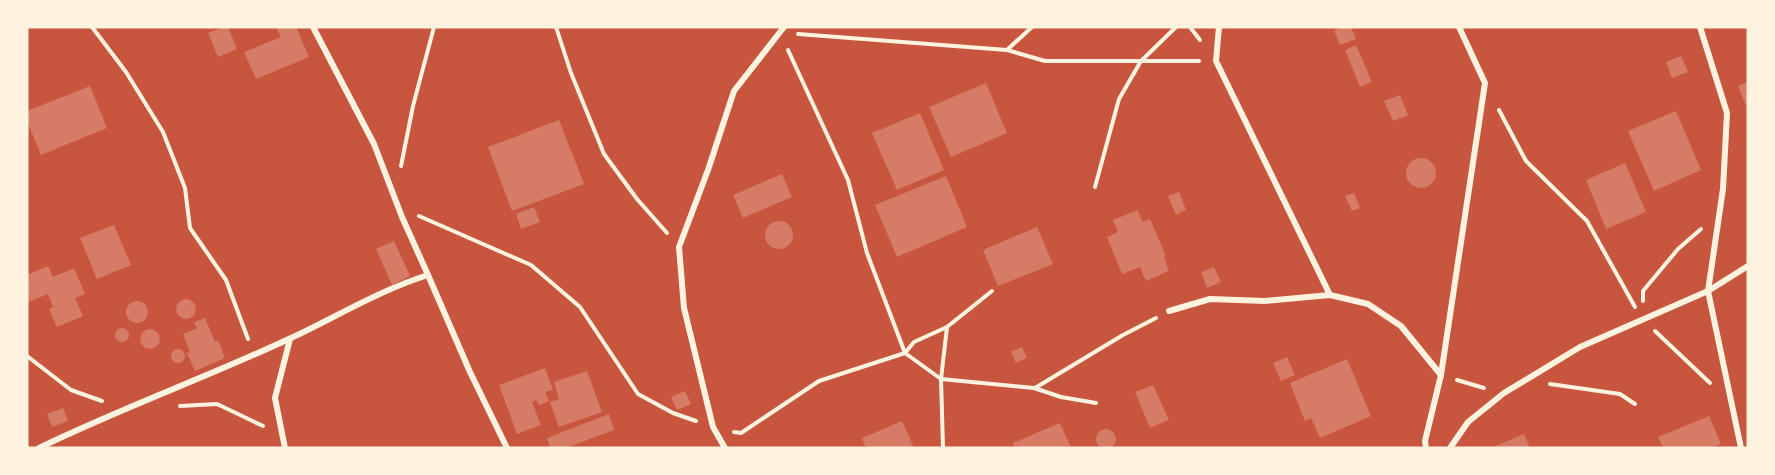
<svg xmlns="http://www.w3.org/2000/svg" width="1775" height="475" font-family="'Roboto Condensed',sans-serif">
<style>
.building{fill:#d67c66}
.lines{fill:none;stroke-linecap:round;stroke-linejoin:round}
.path{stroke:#fff3e0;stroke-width:4}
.minor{stroke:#fff3e0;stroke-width:6}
</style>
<rect width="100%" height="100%" fill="#c8553d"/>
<g class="building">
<polygon points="224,27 228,27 237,49 218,57 208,33"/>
<polygon points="282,27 296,27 309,57 256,79 244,52 281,37 277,29"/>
<polygon points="1342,27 1351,27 1356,39 1340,45 1334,31"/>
<polygon points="1356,45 1372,82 1360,87 1345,50"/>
<polygon points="1681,56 1688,72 1672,78 1666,62"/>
<polygon points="1748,82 1748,110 1738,86"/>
<polygon points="986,83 1007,133 951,157 929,107"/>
<polygon points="90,86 107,128 41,155 27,121 27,111"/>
<polygon points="1400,95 1408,115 1393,121 1384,101"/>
<polygon points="1676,111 1701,170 1654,191 1628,131"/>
<polygon points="920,113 944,170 897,190 872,133"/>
<polygon points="559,120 584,184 512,211 488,147"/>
<circle cx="1421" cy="173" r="15"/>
<polygon points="1625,163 1646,212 1606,229 1586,180"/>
<polygon points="782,174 792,197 743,218 733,195"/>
<polygon points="946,176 967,227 897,257 875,205"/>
<polygon points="1179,192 1186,210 1176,215 1168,196"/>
<polygon points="1354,193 1360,208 1352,211 1345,196"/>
<polygon points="534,207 540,222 521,229 516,214"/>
<polygon points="1138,210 1142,222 1150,219 1166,256 1164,257 1169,271 1146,281 1140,267 1122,274 1107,237 1118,232 1113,220"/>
<circle cx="779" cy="235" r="14"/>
<polygon points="114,225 131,265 97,279 80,238"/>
<polygon points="1037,227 1053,264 998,286 983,250"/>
<polygon points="394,241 410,276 392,285 376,249"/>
<polygon points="48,266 53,277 74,268 85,294 75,298 83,316 57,327 49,309 53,307 48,294 28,302 27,300 27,275"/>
<polygon points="1214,267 1221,282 1207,288 1201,272"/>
<circle cx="186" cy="309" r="10"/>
<circle cx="137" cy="312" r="11"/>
<polygon points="205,318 215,342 218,340 225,358 195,371 187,353 190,352 183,334 197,328 194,322"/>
<circle cx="122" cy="335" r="7"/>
<circle cx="150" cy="339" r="10"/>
<polygon points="1022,347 1027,358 1016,363 1011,352"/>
<circle cx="178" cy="356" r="7"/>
<polygon points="1287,357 1295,375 1281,381 1273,363"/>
<polygon points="1347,359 1371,416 1320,438 1311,418 1305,421 1290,383"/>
<polygon points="545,368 553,390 545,392 549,401 539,405 536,400 532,402 541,425 517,434 499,385"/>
<polygon points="587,371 602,412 559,427 550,402 559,399 554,382"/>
<polygon points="1153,385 1169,420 1150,428 1135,392"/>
<polygon points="685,391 691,404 677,410 671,397"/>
<polygon points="63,408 68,421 52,427 47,414"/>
<polygon points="609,414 614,430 566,448 550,448 547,438"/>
<polygon points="1709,416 1721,444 1712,448 1663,448 1658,437"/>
<polygon points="902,421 914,448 866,448 862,438"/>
<polygon points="1060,423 1071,448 1015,448 1013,443"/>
<circle cx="1106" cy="439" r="10"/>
<polygon points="1524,434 1530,448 1491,448"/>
</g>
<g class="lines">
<g class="path">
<polyline points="92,27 126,72 163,132 185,188 190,228 226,280 248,339"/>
<polyline points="556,27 571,73 604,154 637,199 667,233"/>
<polyline points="1190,27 1200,40"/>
<polyline points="798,34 1007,50 1045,61 1199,61"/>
<polyline points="1008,49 1032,27"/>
<polyline points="788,50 848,180 867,253 905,353 914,342 947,327 992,291"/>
<polyline points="1499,110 1526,161 1587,221 1635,307"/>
<polyline points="401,166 413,106 434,27"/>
<polyline points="1095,187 1119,99 1141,61 1176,27"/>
<polyline points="419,216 531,265 580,307 638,394 673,413 696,421"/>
<polyline points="1643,301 1643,291 1678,249 1701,229"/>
<polyline points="1655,331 1710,383"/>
<polyline points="27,356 71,390 102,401"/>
<polyline points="1457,380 1484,388"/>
<polyline points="1550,384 1620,394 1635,404"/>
<polyline points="1035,388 1123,335 1156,318"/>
<polyline points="180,406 217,404 263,426"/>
<polyline points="734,432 741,433 819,381 905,353 941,379 1034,388 1061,397 1096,403"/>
<polyline points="943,448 941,379 947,327"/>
</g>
<g class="minor">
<polyline points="1219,27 1216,61 1330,295"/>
<polyline points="1700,27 1727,113 1723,189 1708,291 1741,448"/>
<polyline points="428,275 470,372 507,448"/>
<polyline points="1169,311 1210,299 1265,301 1330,295 1368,304 1401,326 1441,375"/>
<path d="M39,448C121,408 208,377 291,338C336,317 380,290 428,275L402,217L374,144L313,27"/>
<polyline points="285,448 275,398 290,339"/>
<polyline points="725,448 713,427 684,308 679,247 708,170 734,91 784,27"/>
<polyline points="1426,448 1425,441 1441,375 1485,83 1459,27"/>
<polyline points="1450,448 1468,422 1504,393 1580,347 1708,291 1748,266"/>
</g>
</g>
<rect width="1775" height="475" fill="none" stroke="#fff3e0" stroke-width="57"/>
</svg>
